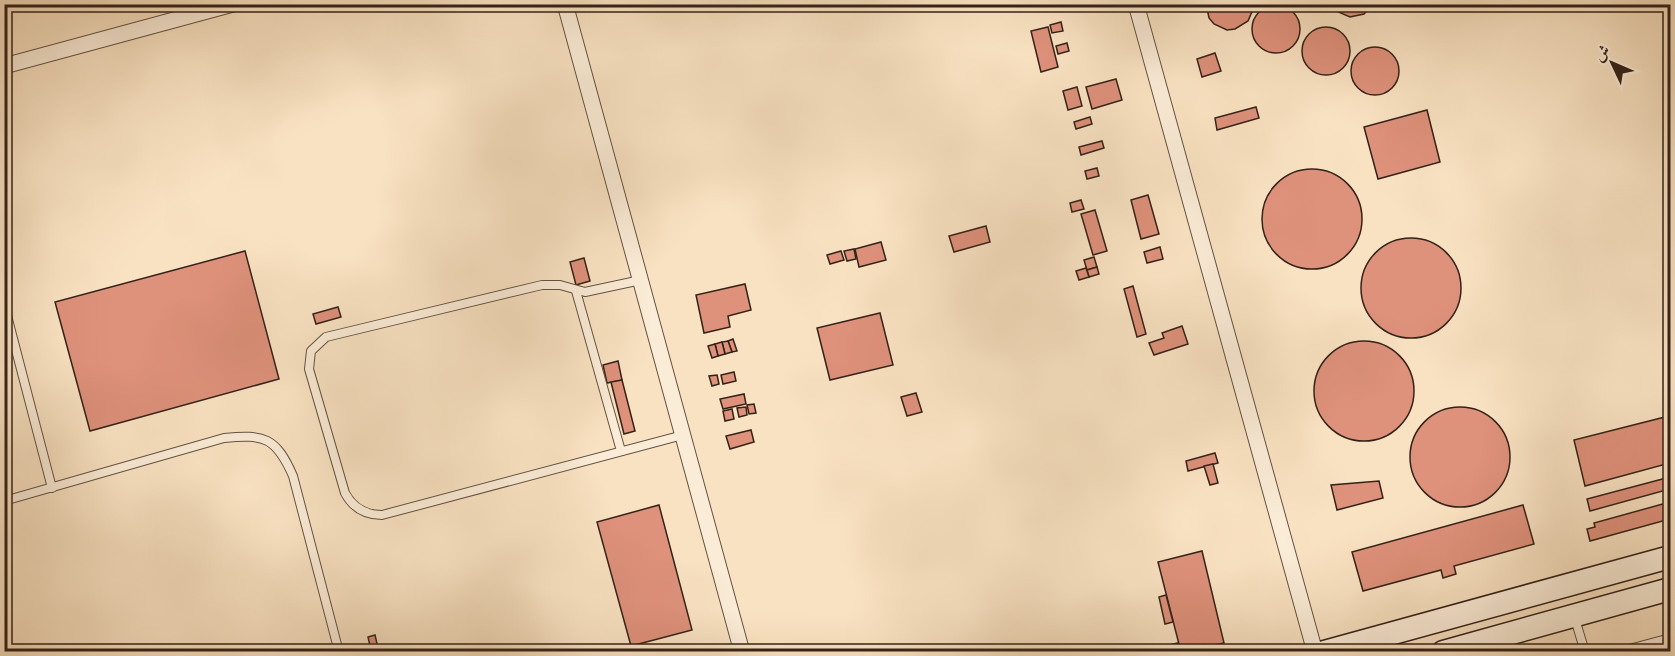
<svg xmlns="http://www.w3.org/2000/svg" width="1675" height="656" font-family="'IM FELL DW Pica',Amiri,serif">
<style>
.building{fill:#de917b;stroke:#342219;stroke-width:1.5}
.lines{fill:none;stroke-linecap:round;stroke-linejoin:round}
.lane-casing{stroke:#655243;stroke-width:10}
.street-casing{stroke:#655243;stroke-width:17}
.secondary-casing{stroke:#342219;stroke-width:25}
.lane{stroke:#fbecd7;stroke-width:8}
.street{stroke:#fbecd7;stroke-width:15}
.secondary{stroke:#fbecd7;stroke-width:22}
</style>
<rect width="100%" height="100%" fill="#f9e2c2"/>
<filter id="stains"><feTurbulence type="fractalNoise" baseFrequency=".00333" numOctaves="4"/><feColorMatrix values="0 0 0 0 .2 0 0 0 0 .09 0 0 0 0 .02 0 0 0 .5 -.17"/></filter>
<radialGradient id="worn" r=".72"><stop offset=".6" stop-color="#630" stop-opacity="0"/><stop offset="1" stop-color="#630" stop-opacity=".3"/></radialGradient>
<g class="building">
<polygon points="1206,4 1254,4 1254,7 1248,21 1235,29 1227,30 1214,24 1209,18"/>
<polygon points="1373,4 1364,14 1350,17 1336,11 1331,4"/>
<circle cx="1276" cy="29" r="24"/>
<polygon points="1061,22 1063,31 1052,33 1050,25"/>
<polygon points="1048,27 1058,67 1041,72 1031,31"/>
<circle cx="1326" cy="51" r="24"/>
<polygon points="1067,43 1069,51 1058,54 1056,46"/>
<circle cx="1375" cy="71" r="24"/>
<polygon points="1215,53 1221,71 1202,77 1197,59"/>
<polygon points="1116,79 1122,100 1092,109 1086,87"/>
<polygon points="1077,87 1082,106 1068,110 1063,91"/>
<polygon points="1256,107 1259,118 1217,130 1215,118"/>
<polygon points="1427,110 1440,162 1378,179 1364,127"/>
<polygon points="1090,117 1092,124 1076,129 1074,122"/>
<polygon points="1102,141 1104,148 1081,155 1079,147"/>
<polygon points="1097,168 1099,176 1087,179 1085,171"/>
<circle cx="1312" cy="219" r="50"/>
<polygon points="1148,195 1159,234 1141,239 1131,200"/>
<polygon points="1081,200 1084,209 1072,212 1070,203"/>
<polygon points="1095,210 1107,251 1093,255 1081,214"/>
<polygon points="986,226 990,242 954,252 949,236"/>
<circle cx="1411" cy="288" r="50"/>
<polygon points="881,242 886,260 859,267 855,249"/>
<polygon points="1160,247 1163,259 1147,263 1144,252"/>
<polygon points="854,249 856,259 847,261 844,251"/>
<polygon points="245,251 279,379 90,431 55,302"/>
<polygon points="841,251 844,260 830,264 827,255"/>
<polygon points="1094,257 1097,267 1087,270 1084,260"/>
<polygon points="584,258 590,281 576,285 570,262"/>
<polygon points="1097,267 1099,274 1089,277 1087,270"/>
<polygon points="1086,268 1089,277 1079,280 1076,271"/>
<polygon points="745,284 751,310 728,316 730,327 704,333 696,295"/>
<polygon points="1133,286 1146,334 1137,337 1124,289"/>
<polygon points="338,307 341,317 316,324 313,314"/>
<polygon points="880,313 893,365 830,380 817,328"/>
<polygon points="1182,326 1188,344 1154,355 1149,343 1164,338 1162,333"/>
<polygon points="733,339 737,351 732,352 728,341"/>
<polygon points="728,341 732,352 725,354 722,342"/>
<circle cx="1364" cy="391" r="50"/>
<polygon points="722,342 725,354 718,356 715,344"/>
<polygon points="715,344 718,356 712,358 708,346"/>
<polygon points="618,361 622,380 607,383 603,365"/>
<polygon points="734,372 736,381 723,384 721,375"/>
<polygon points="717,375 719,384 712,386 709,376"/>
<polygon points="622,380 635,431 624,434 611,382"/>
<polygon points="916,393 922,412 907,416 901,397"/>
<polygon points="744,394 746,404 723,409 720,399"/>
<polygon points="754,404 756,413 749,414 747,405"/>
<polygon points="746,407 747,415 739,417 737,408"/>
<circle cx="1460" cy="457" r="50"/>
<polygon points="732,409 734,419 725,421 723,411"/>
<polygon points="1665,417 1670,440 1670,463 1585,486 1574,440"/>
<polygon points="751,430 754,442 730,449 726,436"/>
<polygon points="1215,453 1218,463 1188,471 1186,461"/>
<polygon points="1213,464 1218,483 1210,485 1204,466"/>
<polygon points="1670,477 1670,489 1590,511 1587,499"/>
<polygon points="1379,481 1383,498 1337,510 1331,485"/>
<polygon points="1670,502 1670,519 1590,541 1587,529 1595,527 1594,523"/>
<polygon points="659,505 692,630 631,646 597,522"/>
<polygon points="1523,505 1534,544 1454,566 1456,574 1443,578 1441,570 1363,591 1352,552"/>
<polygon points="1202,551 1224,643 1181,652 1158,562"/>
<polygon points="1166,595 1173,622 1165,624 1159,597"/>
<polygon points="375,635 378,648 371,650 368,637"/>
<polygon points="1178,643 1181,652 1171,652 1169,645"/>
</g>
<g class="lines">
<defs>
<g id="lane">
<path d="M641,280L585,292L560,285H542L326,337L311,351L309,369L345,493C353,508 365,515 382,515L683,435"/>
<polyline points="576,291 621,451"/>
<polyline points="4,304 52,488"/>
<path d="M4,501L224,438C264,434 276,437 293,476L339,652"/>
<polyline points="1575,619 1585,652"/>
<polyline points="1618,652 1670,638"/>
</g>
<g id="street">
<polyline points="565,4 742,652"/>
<polyline points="1136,4 1315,652"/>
<polyline points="4,66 233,4"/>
</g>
<g id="secondary">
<polyline points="1324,652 1670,557"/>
<polyline points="1443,652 1670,589"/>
</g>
</defs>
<use href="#lane" class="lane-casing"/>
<use href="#street" class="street-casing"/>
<use href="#secondary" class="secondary-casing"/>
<use href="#lane" class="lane"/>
<use href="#street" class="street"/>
<use href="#secondary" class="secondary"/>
</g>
<rect width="1675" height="656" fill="none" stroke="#f9e2c2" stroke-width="24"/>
<rect x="6" y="6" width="1663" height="644" fill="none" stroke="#342219" stroke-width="3"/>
<rect x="12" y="12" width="1651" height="632" fill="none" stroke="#342219" stroke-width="1.5"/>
<g transform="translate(1612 63) rotate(314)" stroke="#fbecd7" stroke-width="4.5" paint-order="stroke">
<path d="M0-4.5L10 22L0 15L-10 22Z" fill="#342219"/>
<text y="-9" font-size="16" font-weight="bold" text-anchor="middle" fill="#342219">ش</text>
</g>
<rect width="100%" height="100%" filter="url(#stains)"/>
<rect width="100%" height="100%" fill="url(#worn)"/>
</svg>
